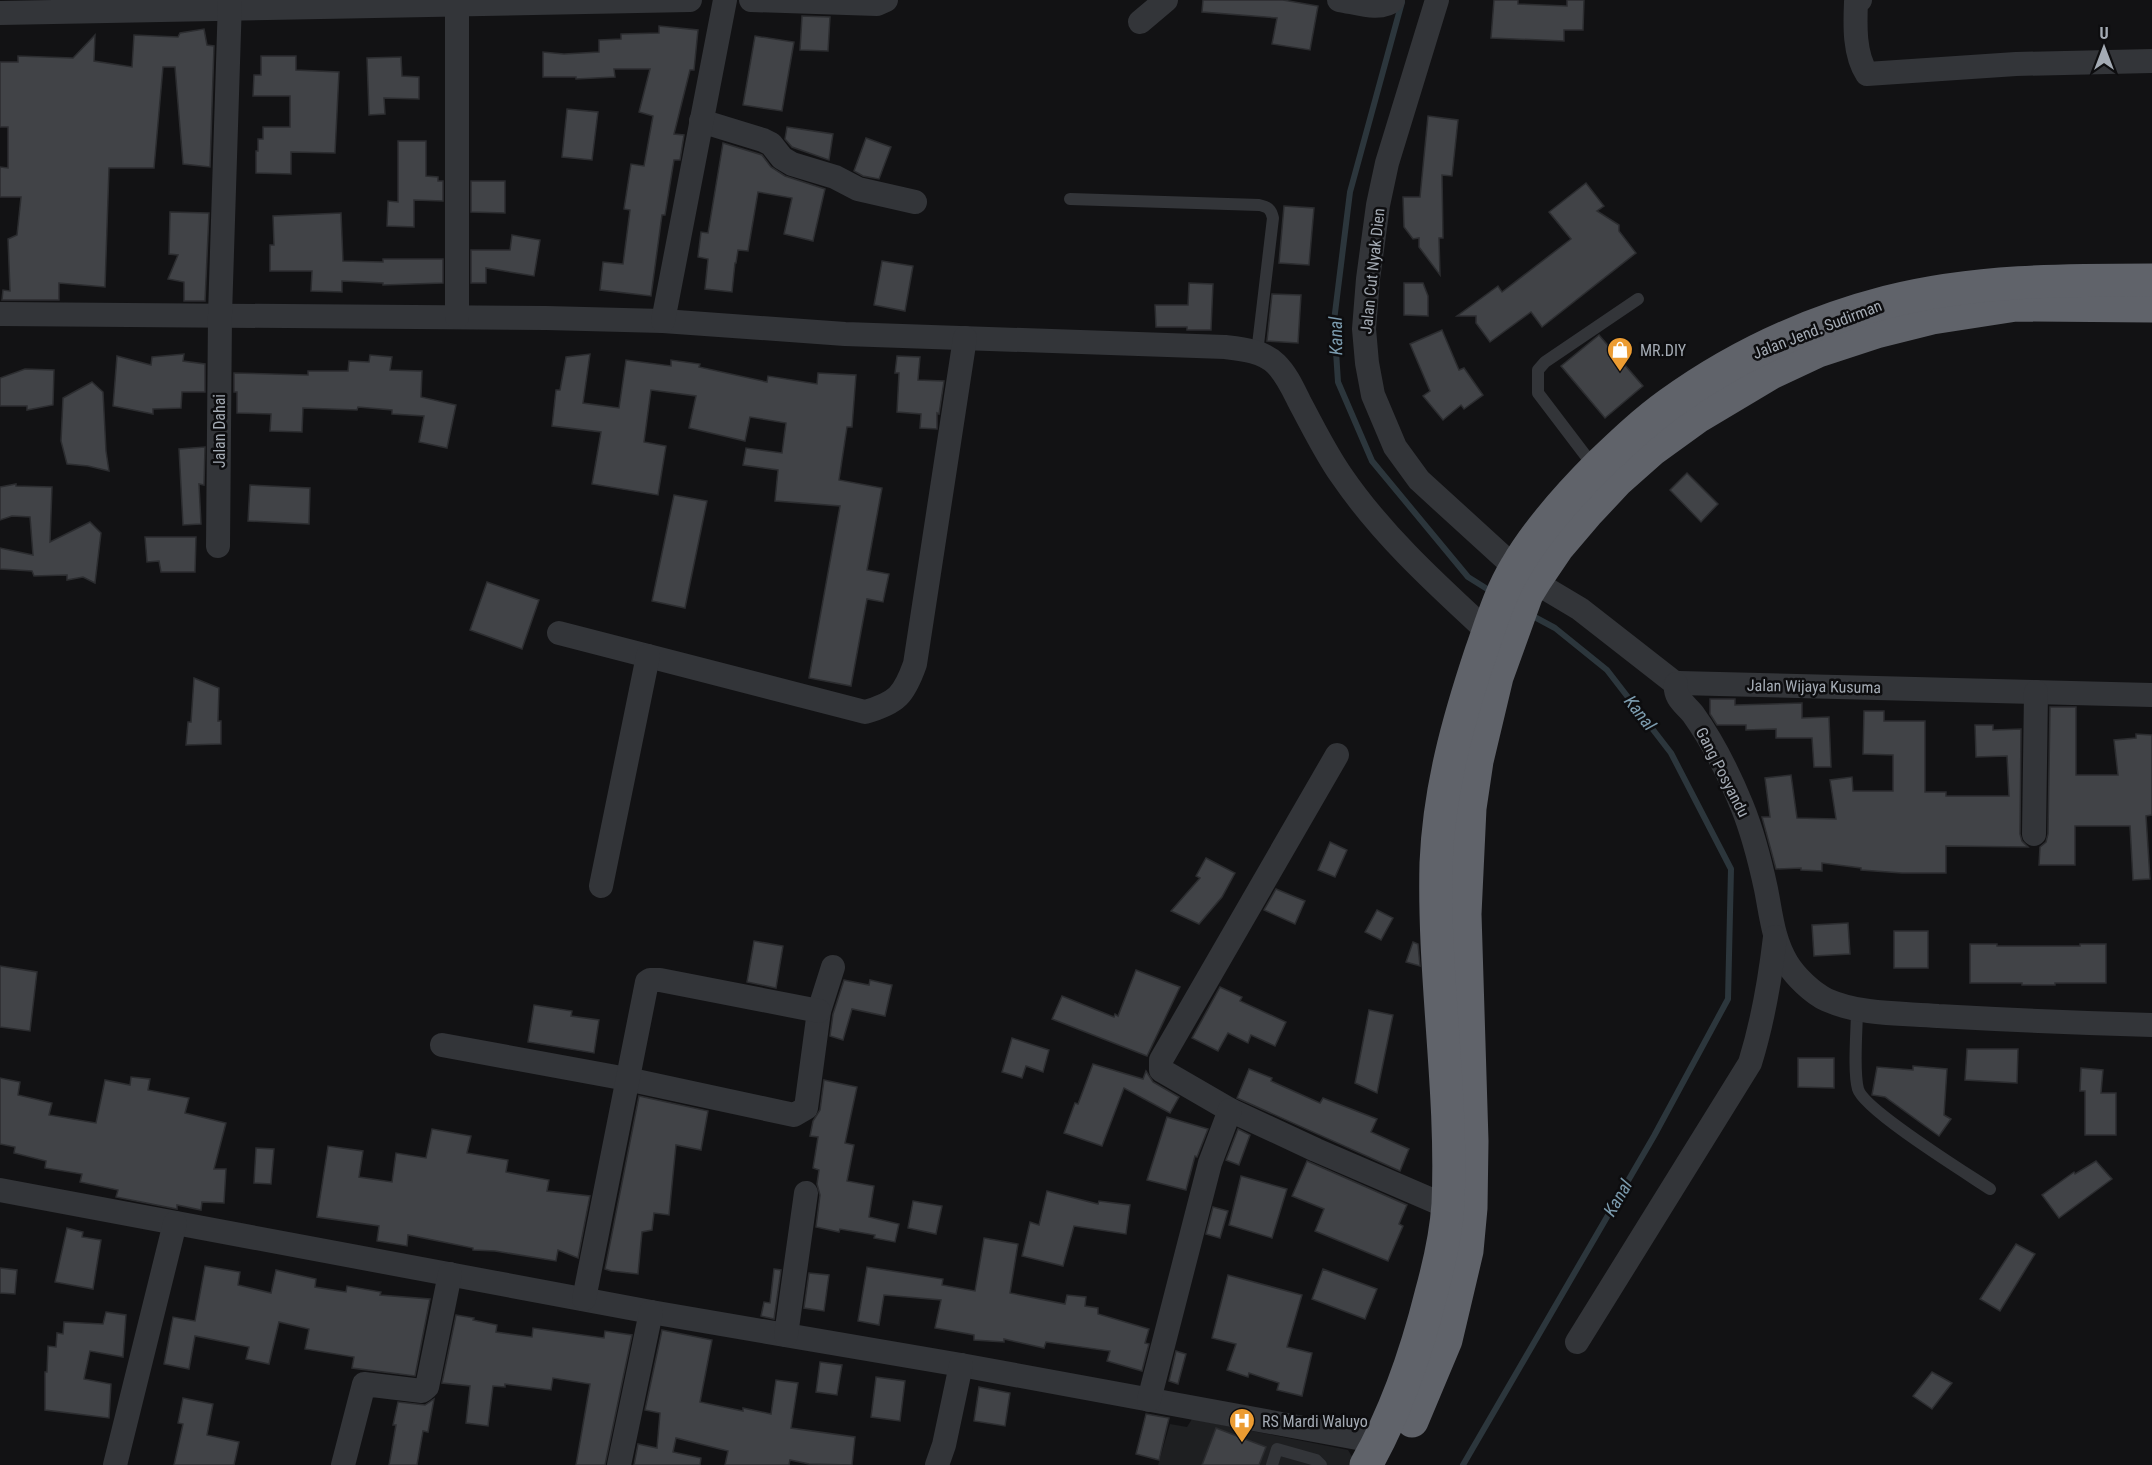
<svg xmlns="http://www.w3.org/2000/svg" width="2152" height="1465" font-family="'Roboto Condensed',sans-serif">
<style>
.built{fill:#1e1f21}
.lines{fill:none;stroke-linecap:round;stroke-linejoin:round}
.stream{stroke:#2c363c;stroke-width:6}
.building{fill:#414347;stroke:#2c2d30;stroke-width:1.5}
.lane{stroke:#333539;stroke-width:12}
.street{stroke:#333539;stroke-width:24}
.highway{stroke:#60636a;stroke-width:33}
.labels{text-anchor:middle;stroke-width:5;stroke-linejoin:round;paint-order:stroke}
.street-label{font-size:16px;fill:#a4abb4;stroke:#0d0d0f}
.poi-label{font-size:16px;fill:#a4abb4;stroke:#0d0d0f;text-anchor:start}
.water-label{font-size:18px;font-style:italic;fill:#7c9caf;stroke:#0d0d0f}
</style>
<rect width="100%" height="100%" fill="#121214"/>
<polygon class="built" points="1192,1419 1348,1450 1357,1465 1158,1465 1170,1424 1187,1427"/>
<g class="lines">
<g class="stream">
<polyline points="1402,2 1350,192 1334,321 1338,382 1372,461 1468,577 1492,592"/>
<polyline points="1463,1465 1654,1136 1728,999 1731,869 1671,753 1607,670 1555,628 1529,614"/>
</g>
</g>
<g class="building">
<polygon points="1203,0 1283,0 1318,6 1310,50 1272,44 1277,18 1202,12"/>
<polygon points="1494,0 1518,0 1518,4 1567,6 1567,0 1584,0 1583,30 1564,30 1564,41 1491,38"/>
<polygon points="802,16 830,17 828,51 800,50"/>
<polygon points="659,26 698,30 694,70 690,70 674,134 684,135 680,160 674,160 665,215 662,215 651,296 600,290 603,262 623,264 630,210 624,209 631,164 644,166 653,116 639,112 650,69 614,69 615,77 576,79 576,77 543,77 543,52 564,54 599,52 599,40 621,39 621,34 659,33"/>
<polygon points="204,29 207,45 214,46 210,167 183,164 175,67 163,67 154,168 109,168 105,287 59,283 59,300 2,300 3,290 10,291 8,239 17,235 21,197 0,197 0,167 8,168 8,127 0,127 0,62 18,62 18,56 73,58 95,35 94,61 132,67 134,35 178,37 180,33"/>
<polygon points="755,36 794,42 782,111 743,105"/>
<polygon points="261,56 296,56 296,70 339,72 335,153 291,152 291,174 256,173 256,151 258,151 258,139 263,139 263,127 290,127 290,96 253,96 254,75 261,75"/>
<polygon points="401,57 402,76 419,77 419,99 384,98 385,114 369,115 367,58"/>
<polygon points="567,109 598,112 592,160 562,157"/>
<polygon points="1428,116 1458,120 1452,176 1442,175 1443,238 1439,238 1440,275 1419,247 1419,238 1413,239 1404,227 1403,197 1420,197"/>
<polygon points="787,127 833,134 829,160 792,147 785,139"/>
<polygon points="866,138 891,147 879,179 863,176 854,171"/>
<polygon points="398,141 426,141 426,176 438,177 438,181 443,181 443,201 414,200 414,227 387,226 388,201 398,202"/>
<polygon points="723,143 762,155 771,167 785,176 825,189 813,241 784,234 792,198 758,192 748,251 738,250 736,263 735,263 732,292 705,289 708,259 698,257 701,232 708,233"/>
<polygon points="471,181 505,181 505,213 471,212"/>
<polygon points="1586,183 1604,206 1597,211 1619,225 1619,231 1636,253 1542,327 1531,312 1490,342 1476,323 1476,316 1457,316 1498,286 1502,292 1571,239 1549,212"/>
<polygon points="1284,206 1314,208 1309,265 1279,263"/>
<polygon points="170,212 209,213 205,301 184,301 184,282 168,279 178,255 169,254"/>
<polygon points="341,213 343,261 383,262 383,259 443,259 443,283 383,285 383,283 342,281 342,292 311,291 312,271 270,271 270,245 274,245 273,216"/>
<polygon points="512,235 540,240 534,276 486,268 486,283 471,283 471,250 510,250"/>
<polygon points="882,261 913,266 905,311 874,305"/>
<polygon points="1189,283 1213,284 1211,330 1187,330 1187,327 1156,327 1155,305 1188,305"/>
<polygon points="1404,283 1423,283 1428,296 1428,316 1404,315"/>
<polygon points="1272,294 1301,295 1298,343 1267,341"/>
<polygon points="1442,330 1459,370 1464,368 1483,395 1464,409 1461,405 1443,420 1423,396 1430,391 1410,344"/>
<polygon points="1599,335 1643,386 1605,418 1561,366"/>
<polygon points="184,354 183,361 205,364 205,392 182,392 181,408 153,409 153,414 113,406 117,356 151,365 152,357"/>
<polygon points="590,354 583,403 619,408 626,360 671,366 671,360 700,364 699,367 767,382 768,376 817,384 818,373 856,375 852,427 847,427 839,480 882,488 867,570 889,574 883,602 867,599 851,686 809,678 840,506 775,501 778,470 743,465 746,448 782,453 786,423 750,417 745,441 689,428 696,396 651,390 644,442 666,446 658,495 592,484 601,432 552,426 556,390 560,390 566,357"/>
<polygon points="370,355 392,357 390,370 422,371 421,397 456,405 447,448 419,442 424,416 392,414 392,410 358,407 357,410 303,408 302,432 270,431 271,414 237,413 237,392 234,392 234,373 308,375 308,371 348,371 349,361 369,362"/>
<polygon points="897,356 920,357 918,380 944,381 939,414 937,413 937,429 920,428 921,414 897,412 899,373 895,373"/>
<polygon points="25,369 54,370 53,405 27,410 27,406 0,406 0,378"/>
<polygon points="92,382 103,392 106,451 109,471 88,466 67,464 61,441 63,398"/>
<polygon points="205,447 204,485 199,484 201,524 183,525 179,449"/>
<polygon points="1687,473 1718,504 1701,522 1670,490"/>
<polygon points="16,484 16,486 52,487 50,542 90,522 101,533 95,583 83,577 67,580 67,575 34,576 32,571 0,569 0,548 33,555 30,517 12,516 0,520 0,487"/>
<polygon points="250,485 310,488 309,524 248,521"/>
<polygon points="674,495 707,501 685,608 652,601"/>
<polygon points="145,537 196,537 195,572 161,572 159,561 147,562"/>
<polygon points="487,582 539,600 522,649 470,630"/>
<polygon points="194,678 219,688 218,721 221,721 221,744 186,745 188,722 191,722"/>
<polygon points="1710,699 1735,699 1735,705 1802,703 1802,718 1829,717 1831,767 1814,767 1812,738 1776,738 1776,729 1746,730 1746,725 1717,725 1710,714"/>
<polygon points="2050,707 2076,707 2076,775 2118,775 2114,740 2136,738 2136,734 2152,735 2152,815 2146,816 2150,879 2133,880 2130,826 2075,826 2075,865 2039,865 2040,847 2046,842 2048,834"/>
<polygon points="1864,711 1884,711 1884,721 1925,721 1925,792 1946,792 1946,796 2009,796 2007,756 1976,757 1975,725 1993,725 1993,730 2021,729 2020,834 2022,841 2028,847 1946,846 1946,873 1902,873 1861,870 1861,868 1822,863 1822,871 1801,870 1801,868 1776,869 1762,817 1770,817 1765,778 1791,775 1797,818 1836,819 1830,780 1852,777 1853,791 1893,791 1893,755 1863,754"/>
<polygon points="1330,842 1347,850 1335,877 1318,870"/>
<polygon points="1206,858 1235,873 1222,897 1199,924 1171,911 1200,878 1196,876"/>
<polygon points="1276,889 1305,901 1295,924 1264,910"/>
<polygon points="1377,910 1393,918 1381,940 1365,932"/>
<polygon points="1848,923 1850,954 1814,956 1812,925"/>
<rect x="1894" y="931" width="34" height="37"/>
<polygon points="754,941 783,946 776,988 747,982"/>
<polygon points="1413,942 1418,944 1420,966 1406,962"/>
<polygon points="1970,944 1997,944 1997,946 2080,946 2080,944 2106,944 2106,983 2055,983 2055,985 2022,985 2022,983 1970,983"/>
<polygon points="0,966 37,972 30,1031 0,1027"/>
<polygon points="1136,970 1180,987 1147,1056 1052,1019 1062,996 1114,1017 1115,1014 1118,1016"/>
<polygon points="844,980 869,985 870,980 892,985 885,1016 852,1009 843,1040 830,1036 833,1014"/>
<polygon points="1220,987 1242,997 1240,1001 1286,1022 1275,1046 1251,1035 1248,1043 1228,1033 1218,1051 1192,1038"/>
<polygon points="534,1005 572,1011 571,1016 599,1020 594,1053 528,1042"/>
<polygon points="1369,1010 1393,1015 1377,1093 1355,1083"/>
<polygon points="1012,1038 1049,1050 1043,1072 1026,1066 1022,1078 1002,1072"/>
<polygon points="1967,1049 2018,1049 2017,1083 1965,1080"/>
<polygon points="1798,1058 1834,1058 1834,1088 1798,1087"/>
<polygon points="1093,1064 1143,1079 1146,1071 1153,1082 1179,1097 1170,1113 1124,1088 1102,1146 1064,1133 1075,1103 1078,1104"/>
<polygon points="1913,1066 1947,1069 1944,1115 1951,1119 1939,1136 1885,1097 1872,1095 1877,1067 1913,1070"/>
<polygon points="2081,1068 2103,1070 2101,1093 2116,1093 2116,1135 2085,1135 2085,1091 2080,1091"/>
<polygon points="1249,1069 1272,1078 1271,1081 1320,1103 1323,1098 1377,1119 1371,1132 1409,1149 1400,1171 1237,1098"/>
<polygon points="131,1077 150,1079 148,1090 189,1098 185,1113 226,1123 214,1169 226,1169 224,1203 202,1202 201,1210 177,1205 177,1209 116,1197 118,1190 80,1182 82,1174 45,1168 46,1161 14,1153 15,1147 0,1144 0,1078 20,1082 18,1095 52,1103 49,1115 96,1123 105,1080 130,1085"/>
<polygon points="824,1080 857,1087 845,1143 854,1145 847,1181 874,1186 869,1217 899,1224 895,1242 874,1238 875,1235 840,1229 839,1232 816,1227 820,1195 817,1184 819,1170 813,1168 818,1137 810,1136 813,1121 820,1110"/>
<polygon points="639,1096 708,1111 701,1150 676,1145 669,1215 654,1213 652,1230 642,1232 638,1274 611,1271 605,1269"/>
<polygon points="1167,1117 1208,1129 1197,1157 1195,1156 1186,1190 1147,1180"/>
<polygon points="432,1129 471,1136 467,1153 508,1160 506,1172 549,1180 547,1191 590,1196 578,1258 558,1250 556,1261 495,1251 473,1250 473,1248 408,1235 407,1246 377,1241 379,1226 317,1217 328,1146 363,1151 359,1177 392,1182 396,1153 426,1158"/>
<polygon points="1238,1129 1250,1135 1239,1165 1226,1160"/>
<polygon points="256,1148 274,1149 271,1184 254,1183"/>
<polygon points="1307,1161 1407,1205 1399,1224 1403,1226 1388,1261 1315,1231 1324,1209 1292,1196"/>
<polygon points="2096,1161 2112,1179 2059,1218 2042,1195 2074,1172 2075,1174"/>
<polygon points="1241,1176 1287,1189 1272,1238 1229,1225"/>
<polygon points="1047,1191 1098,1204 1099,1201 1130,1205 1126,1234 1074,1226 1063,1266 1022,1256 1030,1222 1039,1225"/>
<polygon points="913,1201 942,1206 936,1234 908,1228"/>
<polygon points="1213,1207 1228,1211 1220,1238 1206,1234"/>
<polygon points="67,1228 83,1232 82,1237 101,1240 93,1289 55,1282"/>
<polygon points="984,1238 1018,1244 1010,1293 1065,1304 1067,1295 1086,1297 1085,1306 1098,1308 1098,1314 1149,1329 1145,1343 1149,1344 1142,1371 1107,1361 1110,1351 1046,1342 1044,1348 1004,1339 1004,1342 974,1340 974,1335 935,1328 941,1300 884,1295 879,1325 858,1321 867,1267 943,1279 942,1285 975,1291"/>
<polygon points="2016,1244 2035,1254 2000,1311 1980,1299"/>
<polygon points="205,1266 240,1272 238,1285 271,1293 276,1270 316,1279 315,1287 346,1292 347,1286 381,1292 380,1295 430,1299 415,1376 352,1368 354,1357 305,1349 309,1329 279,1322 269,1364 246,1359 249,1347 195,1336 189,1369 164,1364 173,1317 195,1321"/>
<polygon points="0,1268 17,1270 15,1294 0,1293"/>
<polygon points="774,1269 781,1270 774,1319 761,1316 764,1302 770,1303"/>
<polygon points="1323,1269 1377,1289 1365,1319 1312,1299"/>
<polygon points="809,1273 829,1275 824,1311 804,1308"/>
<polygon points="1228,1275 1302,1295 1287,1347 1312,1353 1302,1396 1277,1390 1279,1383 1249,1373 1248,1377 1227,1370 1236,1344 1212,1338"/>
<polygon points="106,1312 126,1315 123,1357 90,1351 84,1379 111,1384 109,1418 45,1410 45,1372 47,1372 48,1346 56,1347 57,1333 63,1334 64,1322 103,1324"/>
<polygon points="456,1315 474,1318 473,1320 497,1325 496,1332 532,1337 533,1328 604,1338 605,1331 632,1335 605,1465 576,1465 590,1384 553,1378 551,1390 505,1384 505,1387 493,1386 488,1426 466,1423 470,1386 442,1383"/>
<polygon points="662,1330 712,1340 700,1402 743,1411 743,1408 771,1414 776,1380 798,1383 791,1428 855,1437 852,1465 809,1464 790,1460 789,1465 725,1465 728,1451 676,1438 673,1452 701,1458 700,1465 634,1465 638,1444 657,1448 660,1413 645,1410"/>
<polygon points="1176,1351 1186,1354 1178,1384 1169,1381"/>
<polygon points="820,1362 842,1365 837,1395 816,1392"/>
<polygon points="1932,1372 1952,1383 1932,1409 1913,1396"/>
<polygon points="876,1377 905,1381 900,1421 871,1417"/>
<polygon points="979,1387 1010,1393 1005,1426 974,1421"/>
<polygon points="183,1398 213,1404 207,1435 239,1442 234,1465 174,1465 183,1424 178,1423"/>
<polygon points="434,1399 428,1432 423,1431 417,1465 389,1465 396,1425 393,1425 398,1402 425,1405"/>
<polygon points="1146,1414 1169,1418 1159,1460 1136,1454"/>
<polygon points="1216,1428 1266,1447 1259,1465 1202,1465"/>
</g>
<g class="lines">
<g class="lane">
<path d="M1070,199L1259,205C1268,207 1271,209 1273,218L1257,353"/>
<polyline points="1595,468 1538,393 1538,370 1545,362 1638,299"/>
<path d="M1857,1009C1857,1029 1853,1071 1858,1089C1864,1110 1966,1173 1990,1189"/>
<polyline points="1272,1465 1277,1449 1316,1460 1321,1465"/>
</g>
<g class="street">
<polyline points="751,0 877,4 886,0"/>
<path d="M1339,0C1355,2 1381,12 1393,0"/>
<polyline points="1437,0 1387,163 1378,205 1368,279 1364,329 1367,363 1373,395 1395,447 1419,480 1523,575 1580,609 1676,684 1679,683 2152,695"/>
<path d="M1860,0L1856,2C1855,25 1854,54 1867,74L2016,64L2152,61"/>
<polyline points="0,13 690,0"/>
<polyline points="1140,22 1166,0"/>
<polyline points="701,121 763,140 771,144 782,158 792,164 835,177 858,189 915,202"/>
<path d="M0,314L546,318L663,321L845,334L1225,347C1242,349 1263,351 1276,364C1287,375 1293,389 1300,403C1313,427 1325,452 1341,475C1382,535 1435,583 1488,632L1499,639"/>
<polyline points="457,317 457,0"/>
<polyline points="663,321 725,0"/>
<polyline points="218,546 220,315 230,0"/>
<path d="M559,633L865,712C897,703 904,695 915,664L965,338"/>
<path d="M1676,684C1674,698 1685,704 1693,714C1713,742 1729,774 1742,806C1753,833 1760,861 1766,889C1771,914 1773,940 1787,963C1795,976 1812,993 1827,1000C1861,1015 1902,1013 1938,1016C2010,1020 2081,1023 2152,1025"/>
<polyline points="1337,755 1161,1060 1161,1070 1230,1110 1316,1150 1448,1207"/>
<polyline points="2034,834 2036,692"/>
<polyline points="601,886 648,656"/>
<polyline points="442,1045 627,1079 794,1115 806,1108 819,1011 833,967"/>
<polyline points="0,1190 651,1312 961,1365 1379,1442"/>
<polyline points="584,1299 647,982 650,980 660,980 819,1011"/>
<polyline points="786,1335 806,1193"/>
<path d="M1577,1342L1750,1063C1763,1021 1770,980 1775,937"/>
<polyline points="1149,1400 1210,1163 1230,1110"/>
<polyline points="115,1465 175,1223"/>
<polyline points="343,1465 364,1384 422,1391 427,1387 450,1274"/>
<polyline points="619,1465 651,1312"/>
<polyline points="937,1465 944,1445 961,1365"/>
</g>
<g class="highway">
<polyline points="1412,1421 1446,1340 1467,1251 1471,1208 1472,1141 1465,914 1470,808 1477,761 1497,677 1527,594 1535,581 1558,547 1587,513 1617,481 1652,450 1699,416 1771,373 1818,351 1876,332 1932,318 2016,305 2152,306"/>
<path d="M1366,1465C1396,1412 1416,1354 1431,1294C1439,1265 1446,1235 1448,1204C1453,1091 1433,977 1436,863C1439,789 1458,721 1481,652C1491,624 1500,593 1516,567C1538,529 1569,495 1600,464C1622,443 1644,422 1669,404C1734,357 1810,322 1887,302C1974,280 2063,280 2152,280"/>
</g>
</g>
<defs>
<symbol id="shop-pin" viewBox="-11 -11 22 30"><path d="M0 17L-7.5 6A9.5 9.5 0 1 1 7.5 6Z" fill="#ec9c32" stroke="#0d0d0f"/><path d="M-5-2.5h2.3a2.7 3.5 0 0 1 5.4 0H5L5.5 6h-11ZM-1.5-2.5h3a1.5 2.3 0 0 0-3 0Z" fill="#fff"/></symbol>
<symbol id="hospital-pin" viewBox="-11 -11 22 30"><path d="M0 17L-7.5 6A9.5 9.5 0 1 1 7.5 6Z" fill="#ec9c32" stroke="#0d0d0f"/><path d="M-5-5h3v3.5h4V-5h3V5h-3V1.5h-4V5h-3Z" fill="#fff"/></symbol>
</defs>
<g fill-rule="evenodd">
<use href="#shop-pin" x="1605" y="335" width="30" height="40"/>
<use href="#hospital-pin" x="1227" y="1406" width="30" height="40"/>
</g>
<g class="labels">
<g class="street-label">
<text transform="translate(1372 271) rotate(-84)" y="6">Jalan Cut Nyak Dien</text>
<text transform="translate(1817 329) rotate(-21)" y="6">Jalan Jend. Sudirman</text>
<text transform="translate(219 431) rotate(-90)" y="6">Jalan Dahai</text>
<text transform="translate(1814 686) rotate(1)" y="6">Jalan Wijaya Kusuma</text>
<text transform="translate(1723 772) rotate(63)" y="6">Gang Posyandu</text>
</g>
<g class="poi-label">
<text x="1640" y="356">MR.DIY</text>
<text x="1262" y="1427">RS Mardi Waluyo</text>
</g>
<g class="water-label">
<text transform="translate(1336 336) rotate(-91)" y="6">Kanal</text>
<text transform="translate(1640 713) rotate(52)" y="6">Kanal</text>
<text transform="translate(1618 1198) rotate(-60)" y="6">Kanal</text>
</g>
</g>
<g transform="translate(2104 48)" stroke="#0d0d0f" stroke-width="4.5" paint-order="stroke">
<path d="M0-4.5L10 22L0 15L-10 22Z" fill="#a4abb4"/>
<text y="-9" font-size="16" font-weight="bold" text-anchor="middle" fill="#a4abb4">U</text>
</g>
</svg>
